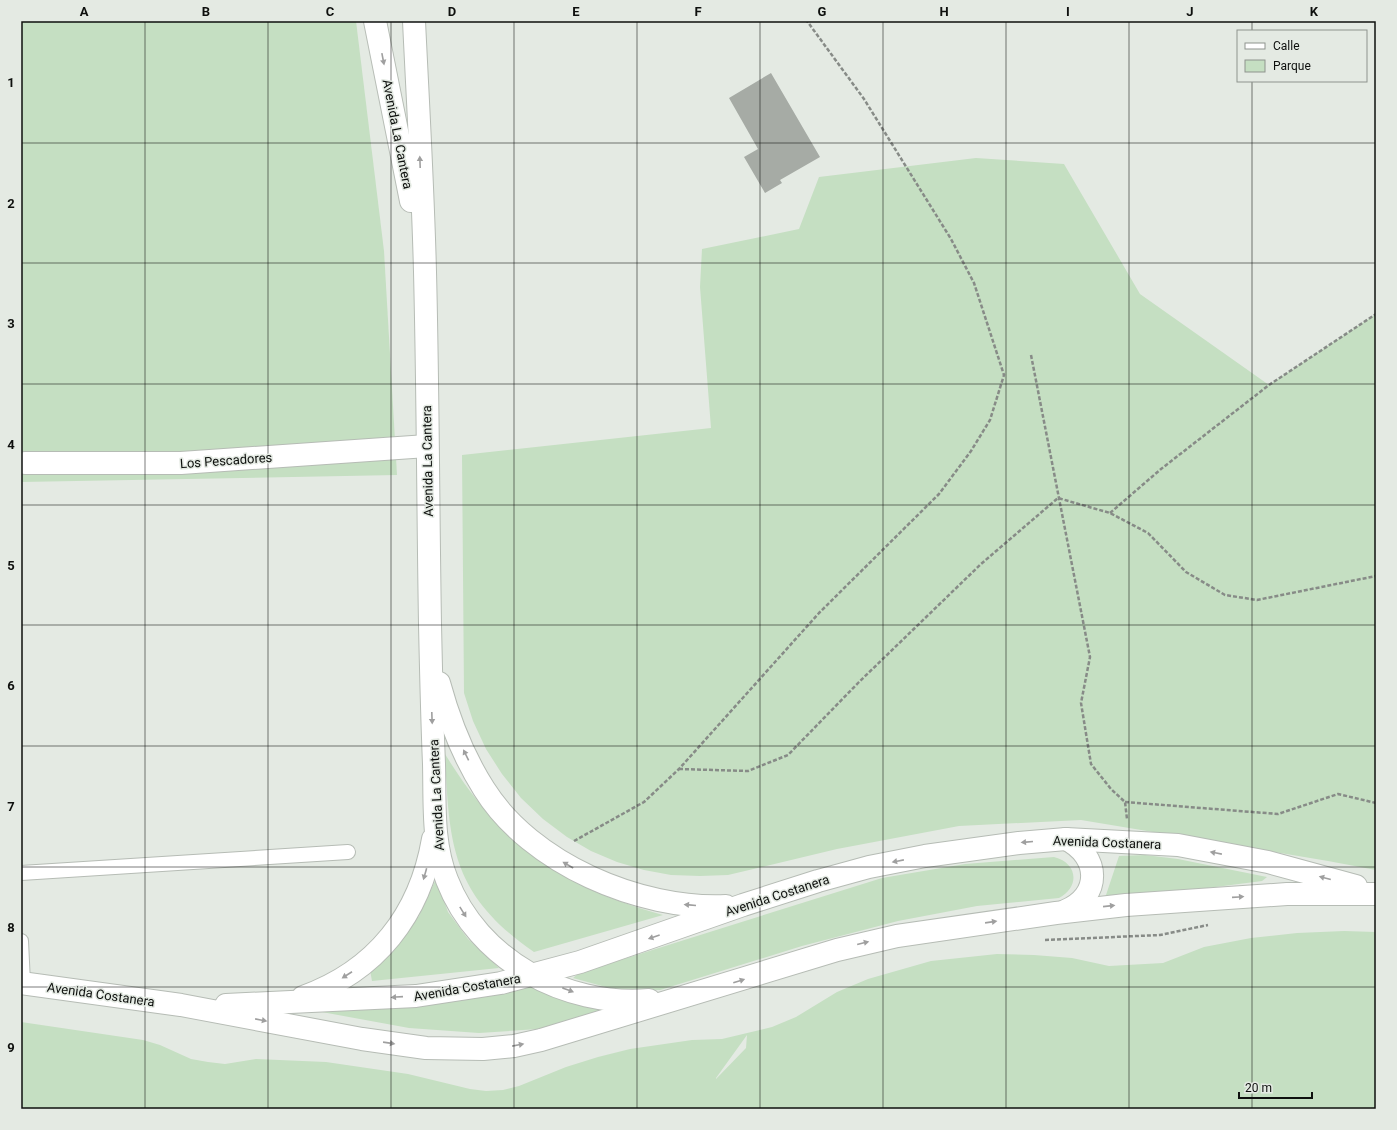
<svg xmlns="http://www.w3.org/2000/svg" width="1397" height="1130" font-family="Roboto,sans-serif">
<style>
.green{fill:#c5dfc2;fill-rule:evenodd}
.building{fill:#a6aba5}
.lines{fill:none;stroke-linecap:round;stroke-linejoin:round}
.service-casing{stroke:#b6bcb5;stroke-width:16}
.minor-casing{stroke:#b6bcb5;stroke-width:24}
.primary-casing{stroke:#b6bcb5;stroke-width:24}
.path{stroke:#878b87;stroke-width:2.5;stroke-dasharray:4 2;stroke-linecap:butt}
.service{stroke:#fff;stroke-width:14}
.minor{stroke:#fff;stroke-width:22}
.primary{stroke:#fff;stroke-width:22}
.oneway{fill:#9f9f9f}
.grid{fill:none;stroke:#0e100e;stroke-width:1;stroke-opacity:0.55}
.labels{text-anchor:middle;stroke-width:3;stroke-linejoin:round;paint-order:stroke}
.street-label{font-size:13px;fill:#0e100e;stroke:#e4eae3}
.neatline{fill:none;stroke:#0e100e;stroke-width:1.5}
.grid-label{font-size:13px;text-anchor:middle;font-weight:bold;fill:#0e100e}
</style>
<rect width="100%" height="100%" fill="#e4eae3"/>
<g class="green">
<polygon points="21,21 356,21 384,251 397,475 21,482"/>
<polygon points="976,158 1064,164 1140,294 1269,385 1376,314 1376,870 1328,861 1081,820 959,826 837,849 728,875 700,876 671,875 644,870 617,862 591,851 567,837 543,819 521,798 502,774 486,749 473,721 464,693 462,455 711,428 700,287 702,249 799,229 819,177"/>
<path d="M445,754C500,844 561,887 663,915L534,952C452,895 449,846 445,754Z"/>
<polygon points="1145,855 1178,859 1267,877 1262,881 1146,896 1105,898 1119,856"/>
<path d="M1054,857C1078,863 1080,887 1059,898L977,906L898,921L802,946L660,990L613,989L573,978L579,973L882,878L965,864Z"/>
<polygon points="436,879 448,912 468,939 499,968 372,981 370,970 419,916"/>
<path d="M1344,931L1376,932V1109H28L21,1106V1022L143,1040L160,1045L191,1059L208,1062L225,1064L256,1059L326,1062L408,1074L470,1089L486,1091L503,1090L519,1086L566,1067L598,1057L630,1049L692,1040L722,1039L772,1027L796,1017L837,992L868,979L931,961L997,954L1034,955L1072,958L1109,966L1163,963L1204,947L1251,938L1297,933ZM747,1035L746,1048L716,1079V1078Z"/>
<polygon points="533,983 587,1006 606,1011 538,1029 479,1033 409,1028 289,1006"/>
</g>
<polygon class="building" points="771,73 820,157 780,180 782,183 765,193 744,157 758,149 729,98"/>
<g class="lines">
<defs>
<g id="service">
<polyline points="21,873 348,852"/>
<polyline points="21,941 23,983"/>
</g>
<polyline id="minor" points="25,463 181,463 427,446"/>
<g id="primary">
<polyline points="375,21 411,201"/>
<path d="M414,21C418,105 423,189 425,272C428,390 428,507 430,624C431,671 432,717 434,764C435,803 432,843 447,880C478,960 565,1007 649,1000"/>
<path d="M439,683C449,720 463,756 484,789C531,864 640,910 726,906"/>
<path d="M1065,911C1102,896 1100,856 1066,839"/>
<polyline points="21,983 181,1005 362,1039 426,1048 483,1049 514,1046 541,1040 837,950 897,936 1056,913 1126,905 1287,894 1376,894"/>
<path d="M303,997C376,971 420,915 433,839"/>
<polyline points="226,1005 416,996 501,983 580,962 743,905 818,881 869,867 925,856 1019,843 1066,839 1178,845 1268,862 1356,886"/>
</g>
</defs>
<use href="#service" class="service-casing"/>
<use href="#minor" class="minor-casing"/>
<use href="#primary" class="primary-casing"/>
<g class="path">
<polyline points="1031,355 1090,657 1081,703 1091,764 1111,789 1125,802 1127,819"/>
<polyline points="1110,513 1161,469 1269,385 1376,314"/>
<polyline points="679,769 748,771 788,755 859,682 981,564 1058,498 1110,513 1148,533 1186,572 1225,595 1257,600 1376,576"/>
<polyline points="1125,802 1278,814 1338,794 1376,803"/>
<polyline points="574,841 644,802 679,769 819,613 939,494 971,451 990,420 1004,375 974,283 951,239 864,99 807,21"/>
<polyline points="1045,940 1160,935 1208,925"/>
</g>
<use href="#service" class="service"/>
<use href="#minor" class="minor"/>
<use href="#primary" class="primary"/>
</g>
<defs><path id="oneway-solid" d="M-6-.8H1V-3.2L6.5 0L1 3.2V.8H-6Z"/></defs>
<g class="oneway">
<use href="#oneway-solid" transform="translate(383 59) rotate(79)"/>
<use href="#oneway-solid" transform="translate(420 162) rotate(-92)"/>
<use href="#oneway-solid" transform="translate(432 718) rotate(88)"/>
<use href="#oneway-solid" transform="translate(466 755) rotate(-116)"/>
<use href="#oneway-solid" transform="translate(1027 842) rotate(175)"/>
<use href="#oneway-solid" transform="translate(1216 853) rotate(-169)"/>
<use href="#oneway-solid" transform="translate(898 861) rotate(169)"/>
<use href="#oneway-solid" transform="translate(568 865) rotate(-150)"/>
<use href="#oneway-solid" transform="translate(425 874) rotate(106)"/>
<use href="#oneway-solid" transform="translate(1325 878) rotate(-165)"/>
<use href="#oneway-solid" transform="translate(1238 897) rotate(-4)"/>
<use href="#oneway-solid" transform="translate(690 905) rotate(-175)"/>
<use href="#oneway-solid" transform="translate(1109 906) rotate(-6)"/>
<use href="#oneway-solid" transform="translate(463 912) rotate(58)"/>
<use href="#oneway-solid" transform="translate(991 922) rotate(-8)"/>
<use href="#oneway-solid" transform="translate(654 937) rotate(161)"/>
<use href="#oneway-solid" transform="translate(863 943) rotate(-14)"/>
<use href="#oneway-solid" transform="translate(347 975) rotate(147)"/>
<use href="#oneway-solid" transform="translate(739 981) rotate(-17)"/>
<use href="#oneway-solid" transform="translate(568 990) rotate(20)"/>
<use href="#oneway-solid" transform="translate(397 997) rotate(176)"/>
<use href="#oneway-solid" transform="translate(261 1020) rotate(11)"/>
<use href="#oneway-solid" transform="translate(389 1043) rotate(8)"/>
<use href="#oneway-solid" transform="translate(518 1045) rotate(-11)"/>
</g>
<path class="grid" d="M145,21V1109M268,21V1109M391,21V1109M514,21V1109M637,21V1109M760,21V1109M883,21V1109M1006,21V1109M1129,21V1109M1252,21V31M1252,81V1109M21,143H1376M21,263H1376M21,384H1376M21,505H1376M21,625H1376M21,746H1376M21,867H1376M21,987H1376"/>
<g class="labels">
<g class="street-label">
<text transform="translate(398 134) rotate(79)" y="5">Avenida La Cantera</text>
<text transform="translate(226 460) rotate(-4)" y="5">Los Pescadores</text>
<text transform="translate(427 461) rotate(-91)" y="5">Avenida La Cantera</text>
<text transform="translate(436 795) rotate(-93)" y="5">Avenida La Cantera</text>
<text transform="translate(1107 842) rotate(2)" y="5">Avenida Costanera</text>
<text transform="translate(777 895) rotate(-18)" y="5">Avenida Costanera</text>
<text transform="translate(467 987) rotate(-10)" y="5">Avenida Costanera</text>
<text transform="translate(101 994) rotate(8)" y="5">Avenida Costanera</text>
</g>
</g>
<rect width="1397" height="1130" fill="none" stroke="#e4eae3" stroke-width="44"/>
<rect x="1237" y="30" width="130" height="52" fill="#e4eae3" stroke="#8e938e"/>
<rect x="1245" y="43" width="20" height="6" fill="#ffffff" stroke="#8e938e"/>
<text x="1273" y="50" font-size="12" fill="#0e100e">Calle</text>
<rect x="1245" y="60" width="20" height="12" fill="#c5dfc2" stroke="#8e938e"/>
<text x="1273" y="70" font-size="12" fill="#0e100e">Parque</text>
<path d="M1239 1092v6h73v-6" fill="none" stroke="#0e100e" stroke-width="2"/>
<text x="1245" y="1092" font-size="12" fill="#0e100e" stroke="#e4eae3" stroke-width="3" paint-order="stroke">20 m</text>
<rect x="22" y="22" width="1353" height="1086" class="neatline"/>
<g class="grid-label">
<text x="84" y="16">A</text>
<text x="206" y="16">B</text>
<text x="330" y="16">C</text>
<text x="452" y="16">D</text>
<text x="576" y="16">E</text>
<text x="698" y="16">F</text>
<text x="822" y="16">G</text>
<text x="944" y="16">H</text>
<text x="1068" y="16">I</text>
<text x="1190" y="16">J</text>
<text x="1314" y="16">K</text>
<text x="11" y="87">1</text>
<text x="11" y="208">2</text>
<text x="11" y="328">3</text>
<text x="11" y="449">4</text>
<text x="11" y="570">5</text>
<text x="11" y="690">6</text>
<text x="11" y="811">7</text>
<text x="11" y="932">8</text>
<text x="11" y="1052">9</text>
</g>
</svg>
